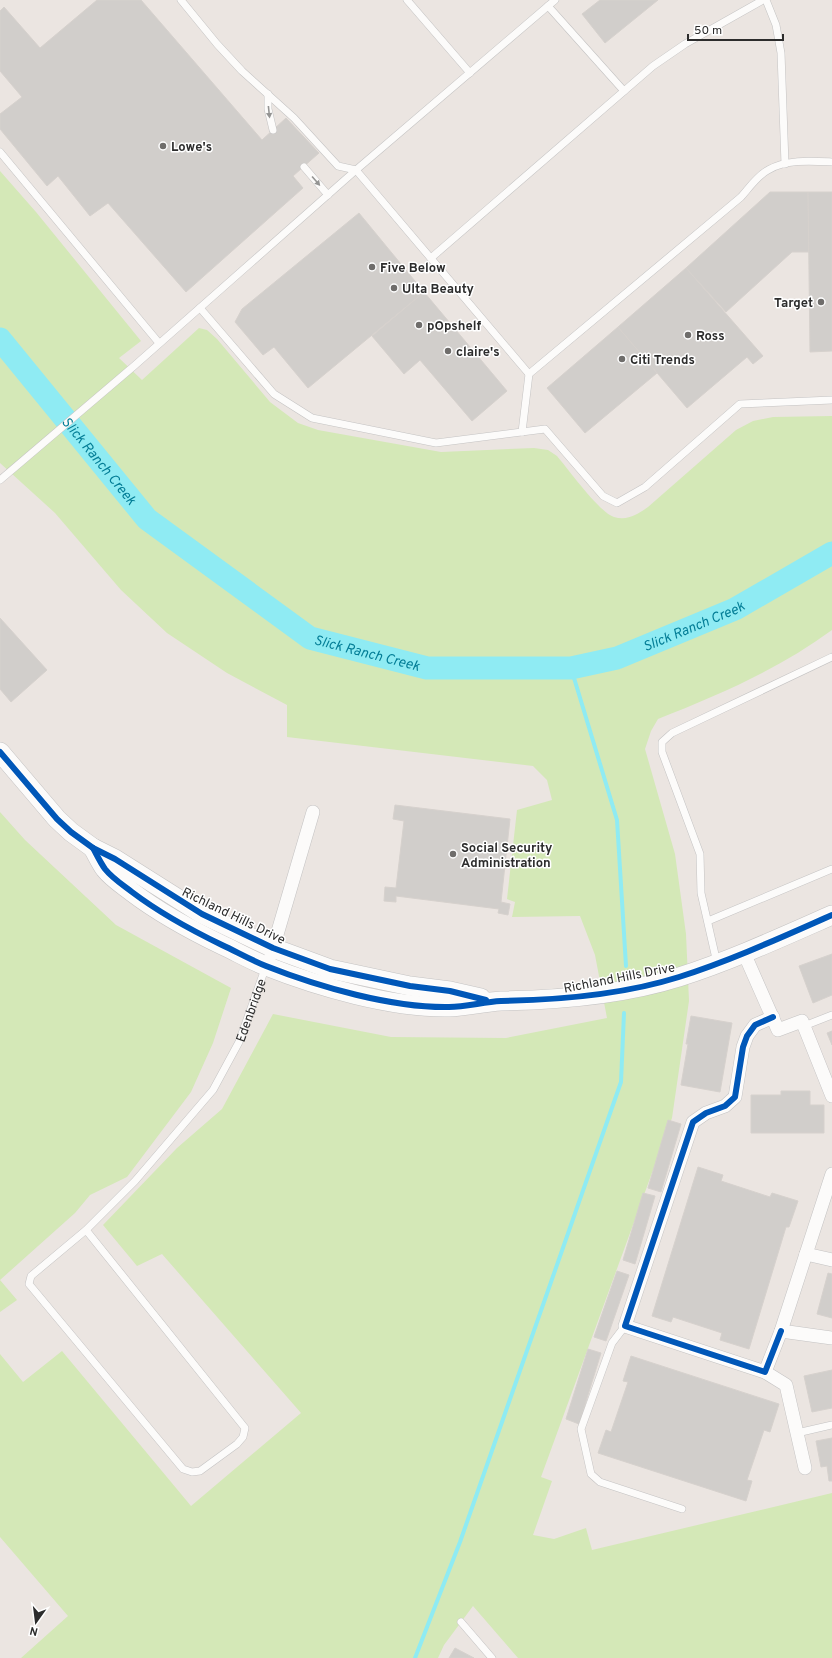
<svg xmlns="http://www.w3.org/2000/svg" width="832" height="1658" font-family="Overpass,sans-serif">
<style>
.green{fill:#d4e8b7}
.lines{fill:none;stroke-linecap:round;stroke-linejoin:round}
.stream{stroke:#8febf3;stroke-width:4}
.river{stroke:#8febf3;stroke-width:23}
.building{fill:#d1cecb;stroke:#d6d1cd}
.lane-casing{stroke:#c4c3c3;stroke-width:8}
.street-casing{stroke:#c4c3c3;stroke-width:14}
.secondary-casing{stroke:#c4c3c3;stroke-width:20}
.lane{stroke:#fcfbfa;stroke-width:7}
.street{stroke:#fcfbfa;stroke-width:13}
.secondary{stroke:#fcfbfa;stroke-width:19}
.cycleway-casing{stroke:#fff;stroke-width:8}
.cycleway{stroke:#0057b8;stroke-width:6}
.oneway{fill:#949493}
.poi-dot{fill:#6f6d6b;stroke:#fff;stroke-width:1.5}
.labels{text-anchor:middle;stroke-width:3;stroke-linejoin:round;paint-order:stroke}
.poi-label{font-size:13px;font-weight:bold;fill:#2c2c2c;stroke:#fff;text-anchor:start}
.street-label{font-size:13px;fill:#2c2c2c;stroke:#fff}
.water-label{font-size:14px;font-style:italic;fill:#037d96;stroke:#fff}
</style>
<rect width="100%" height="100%" fill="#ebe5e1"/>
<g class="green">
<path d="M0,171L36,212L141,341L119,358L142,380L199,328L207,330L217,339L270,402L298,423L318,430L441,452L534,448L548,450L557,456C568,469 600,513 614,517C628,521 638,514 648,507L736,430L753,421L773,417L832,416V630C779,669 719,695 658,719L651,731L645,749L675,854L686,934L689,1001L672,1118L541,1477L552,1481L533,1535L554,1539L586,1528L592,1550L832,1493V1658H518L473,1606L444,1645L438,1658H21L68,1616L0,1537V1354L23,1382L62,1351L191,1506L301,1413L162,1254L137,1266L103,1225L177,1148L222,1109L273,1014L391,1037L506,1038L607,1018L595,955L580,916L512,917L515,902L507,899L517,810L552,800L547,780L533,766L287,737V705L227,673L167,633L121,590L55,513L0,463Z"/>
<polygon points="0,812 25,840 116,925 231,988 213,1043 191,1092 127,1177 90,1195 75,1213 0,1280 17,1300 0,1312"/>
</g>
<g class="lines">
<g class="stream">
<polyline points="571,668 617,820 626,966"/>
<polyline points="415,1658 460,1542 621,1082 624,1013"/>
</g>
<path class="river" id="s1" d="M0,339L147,519L310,638L427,668H571L617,658L735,609L832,553"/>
</g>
<g class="building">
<polygon points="97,0 141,0 262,140 286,118 319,153 293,176 303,188 186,292 108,203 90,216 58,176 47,186 0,129 0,114 22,97 0,71 0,11 4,7 40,48"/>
<polygon points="600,0 658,0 605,43 582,14"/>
<polygon points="770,192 808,192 809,252 792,252 726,312 686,268"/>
<polygon points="808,192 832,192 832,351 810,352"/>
<polygon points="359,213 424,292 308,388 274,347 263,355 235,322 242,309"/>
<polygon points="686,268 763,356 753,364 747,357 687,408 618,327"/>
<polygon points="424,292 507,391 472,421 420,360 404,374 372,336"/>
<polygon points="618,327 657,373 585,433 547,388"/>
<polygon points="0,618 47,670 11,702 0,689"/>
<polygon points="395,805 510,819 501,902 510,904 508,915 498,913 499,909 396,896 396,902 384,901 385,887 396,888 404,821 393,819"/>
<polygon points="832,954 832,995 813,1003 799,966"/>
<polygon points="691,1016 732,1023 720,1092 681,1085 688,1044 686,1044"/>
<polygon points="832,1031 832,1045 827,1033"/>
<polygon points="781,1091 810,1091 810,1105 824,1105 824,1133 751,1133 751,1095 781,1095"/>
<polygon points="668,1120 681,1124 661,1192 648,1188"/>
<polygon points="698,1167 723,1175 721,1181 770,1197 772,1193 798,1201 789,1227 786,1227 749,1349 720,1340 722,1333 673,1317 671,1322 652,1316"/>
<polygon points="643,1193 655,1196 635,1264 623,1260"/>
<polygon points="617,1271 629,1275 606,1341 594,1337"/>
<polygon points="828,1273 832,1274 832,1318 817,1314"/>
<polygon points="588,1349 601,1353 579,1424 566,1419"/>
<polygon points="631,1356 779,1404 770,1432 764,1430 747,1480 752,1481 746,1501 598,1453 606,1430 611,1432 628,1382 623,1381"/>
<polygon points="832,1370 832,1408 812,1412 804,1376"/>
<polygon points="832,1438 832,1481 829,1481 827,1466 821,1467 816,1441"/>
<polygon points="455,1648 474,1658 449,1658"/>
</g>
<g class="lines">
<defs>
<g id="lane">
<polyline points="181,0 217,44 242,71 294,118 338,166 356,170 529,374"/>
<polyline points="407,0 470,73"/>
<polyline points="766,0 776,25 781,53 785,164"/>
<polyline points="548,6 624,91"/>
<polyline points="268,94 268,109 273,130"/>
<polyline points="0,152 159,343"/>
<polyline points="304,167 328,195"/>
<polyline points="431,258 653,66 685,44 763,0"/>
<polyline points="200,308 274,394 312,418 436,443 545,429 603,496 617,503 645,487 740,404 832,400"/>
<path d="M522,432L529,374L741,197C749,188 757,176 768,170C786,159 812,161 832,162"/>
<polyline points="0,480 134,366 356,170 555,0"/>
<polyline points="708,921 832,869"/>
<polyline points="717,963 701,893 700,854 662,752 662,742 672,733 832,657"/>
<polyline points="804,1026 832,1015"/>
<path id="s2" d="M86,1230L245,1428L243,1437L237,1444L200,1471L192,1472L183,1469L29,1284L31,1276L86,1230L135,1181L213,1090L239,1042L266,966"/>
<polyline points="625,1326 612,1343 581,1429 591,1474 600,1482 682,1509"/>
<polyline points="797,1433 832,1425"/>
<polyline points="461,1622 492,1658"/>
</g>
<g id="street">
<polyline points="744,953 778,1030 802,1021 832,1096"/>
<polyline points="271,955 313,812"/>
<polyline points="773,1017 755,1025 747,1036 743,1047 735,1097 725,1106 706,1113 693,1122 625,1326 765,1372 781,1331"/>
<polyline points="832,1174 781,1331 832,1338"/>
<polyline points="806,1254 832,1260"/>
<polyline points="765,1372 786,1385 805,1468"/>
</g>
<g id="secondary">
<polyline points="0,752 57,819 71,832 93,848 115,859 202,914 273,948 330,969 410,986 450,991 481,998"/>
<path d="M93,848C97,855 100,862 105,869C112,878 123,885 132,892C161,914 191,930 222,945C237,952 251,960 266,966C319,987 392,1008 449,1007C466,1007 483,1002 501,1001C561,1000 622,995 679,977C732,960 782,937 832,915"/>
</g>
</defs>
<use href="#lane" class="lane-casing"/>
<use href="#street" class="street-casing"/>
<use href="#secondary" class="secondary-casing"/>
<use href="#lane" class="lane"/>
<use href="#street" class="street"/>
<use href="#secondary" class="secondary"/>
<defs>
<g id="cycleway">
<polyline points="0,752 57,819 71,832 93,848 115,859 202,914 273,948 330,969 410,986 450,991 486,1000"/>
<path d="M93,848C97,855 100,862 105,869C112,878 123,885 132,892C161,914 191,930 222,945C237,952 251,960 266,966C319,987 392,1008 449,1007C466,1007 483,1002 501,1001C561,1000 622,995 679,977C732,960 782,937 832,915"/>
<polyline points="773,1017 755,1025 747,1036 743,1047 735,1097 725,1106 706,1113 693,1122 625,1326 765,1372 781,1331"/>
</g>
</defs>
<use href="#cycleway" class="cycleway-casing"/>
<use href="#cycleway" class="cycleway"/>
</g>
<defs><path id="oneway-solid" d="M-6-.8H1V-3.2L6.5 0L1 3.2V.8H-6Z"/></defs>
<g class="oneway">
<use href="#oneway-solid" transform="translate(269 112) rotate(84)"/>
<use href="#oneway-solid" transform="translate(316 181) rotate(49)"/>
</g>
<g class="poi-dot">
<circle cx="163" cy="146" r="4"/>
<circle cx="372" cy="267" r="4"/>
<circle cx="394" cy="288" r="4"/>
<circle cx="821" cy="302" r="4"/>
<circle cx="419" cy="325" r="4"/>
<circle cx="688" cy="335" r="4"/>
<circle cx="448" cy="351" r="4"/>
<circle cx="622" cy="359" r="4"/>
<circle cx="453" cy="854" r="4"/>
</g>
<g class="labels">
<g class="poi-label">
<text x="171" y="151">Lowe's</text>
<text x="380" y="272">Five Below</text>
<text x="402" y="293">Ulta Beauty</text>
<text x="813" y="307" text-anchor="end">Target</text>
<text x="427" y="330">pOpshelf</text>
<text x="696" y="340">Ross</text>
<text x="456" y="356">claire's</text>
<text x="630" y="364">Citi Trends</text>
<text x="461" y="852">Social Security<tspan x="461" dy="15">Administration</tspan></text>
</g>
<g class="street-label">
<text transform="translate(234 915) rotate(26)" y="5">Richland Hills Drive</text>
<text transform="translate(619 977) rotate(-11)" y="5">Richland Hills Drive</text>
<text dy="5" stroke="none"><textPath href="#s2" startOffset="934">Edenbridge</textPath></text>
</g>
<g class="water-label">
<text dy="5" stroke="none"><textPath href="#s1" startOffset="157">Slick Ranch Creek</textPath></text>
<text dy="5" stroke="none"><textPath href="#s1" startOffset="829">Slick Ranch Creek</textPath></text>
<text dy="5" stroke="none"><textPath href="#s1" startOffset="493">Slick Ranch Creek</textPath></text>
</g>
</g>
<g transform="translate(36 1622) rotate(194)" stroke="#ffffff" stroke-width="3" paint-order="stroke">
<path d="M0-3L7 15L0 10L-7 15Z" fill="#2c2c2c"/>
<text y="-6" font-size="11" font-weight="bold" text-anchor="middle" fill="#2c2c2c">N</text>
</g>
<path d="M688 34v6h95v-6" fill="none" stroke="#2c2c2c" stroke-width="2"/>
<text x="694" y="34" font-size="12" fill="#2c2c2c" stroke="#ffffff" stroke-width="3" paint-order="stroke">50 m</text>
</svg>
